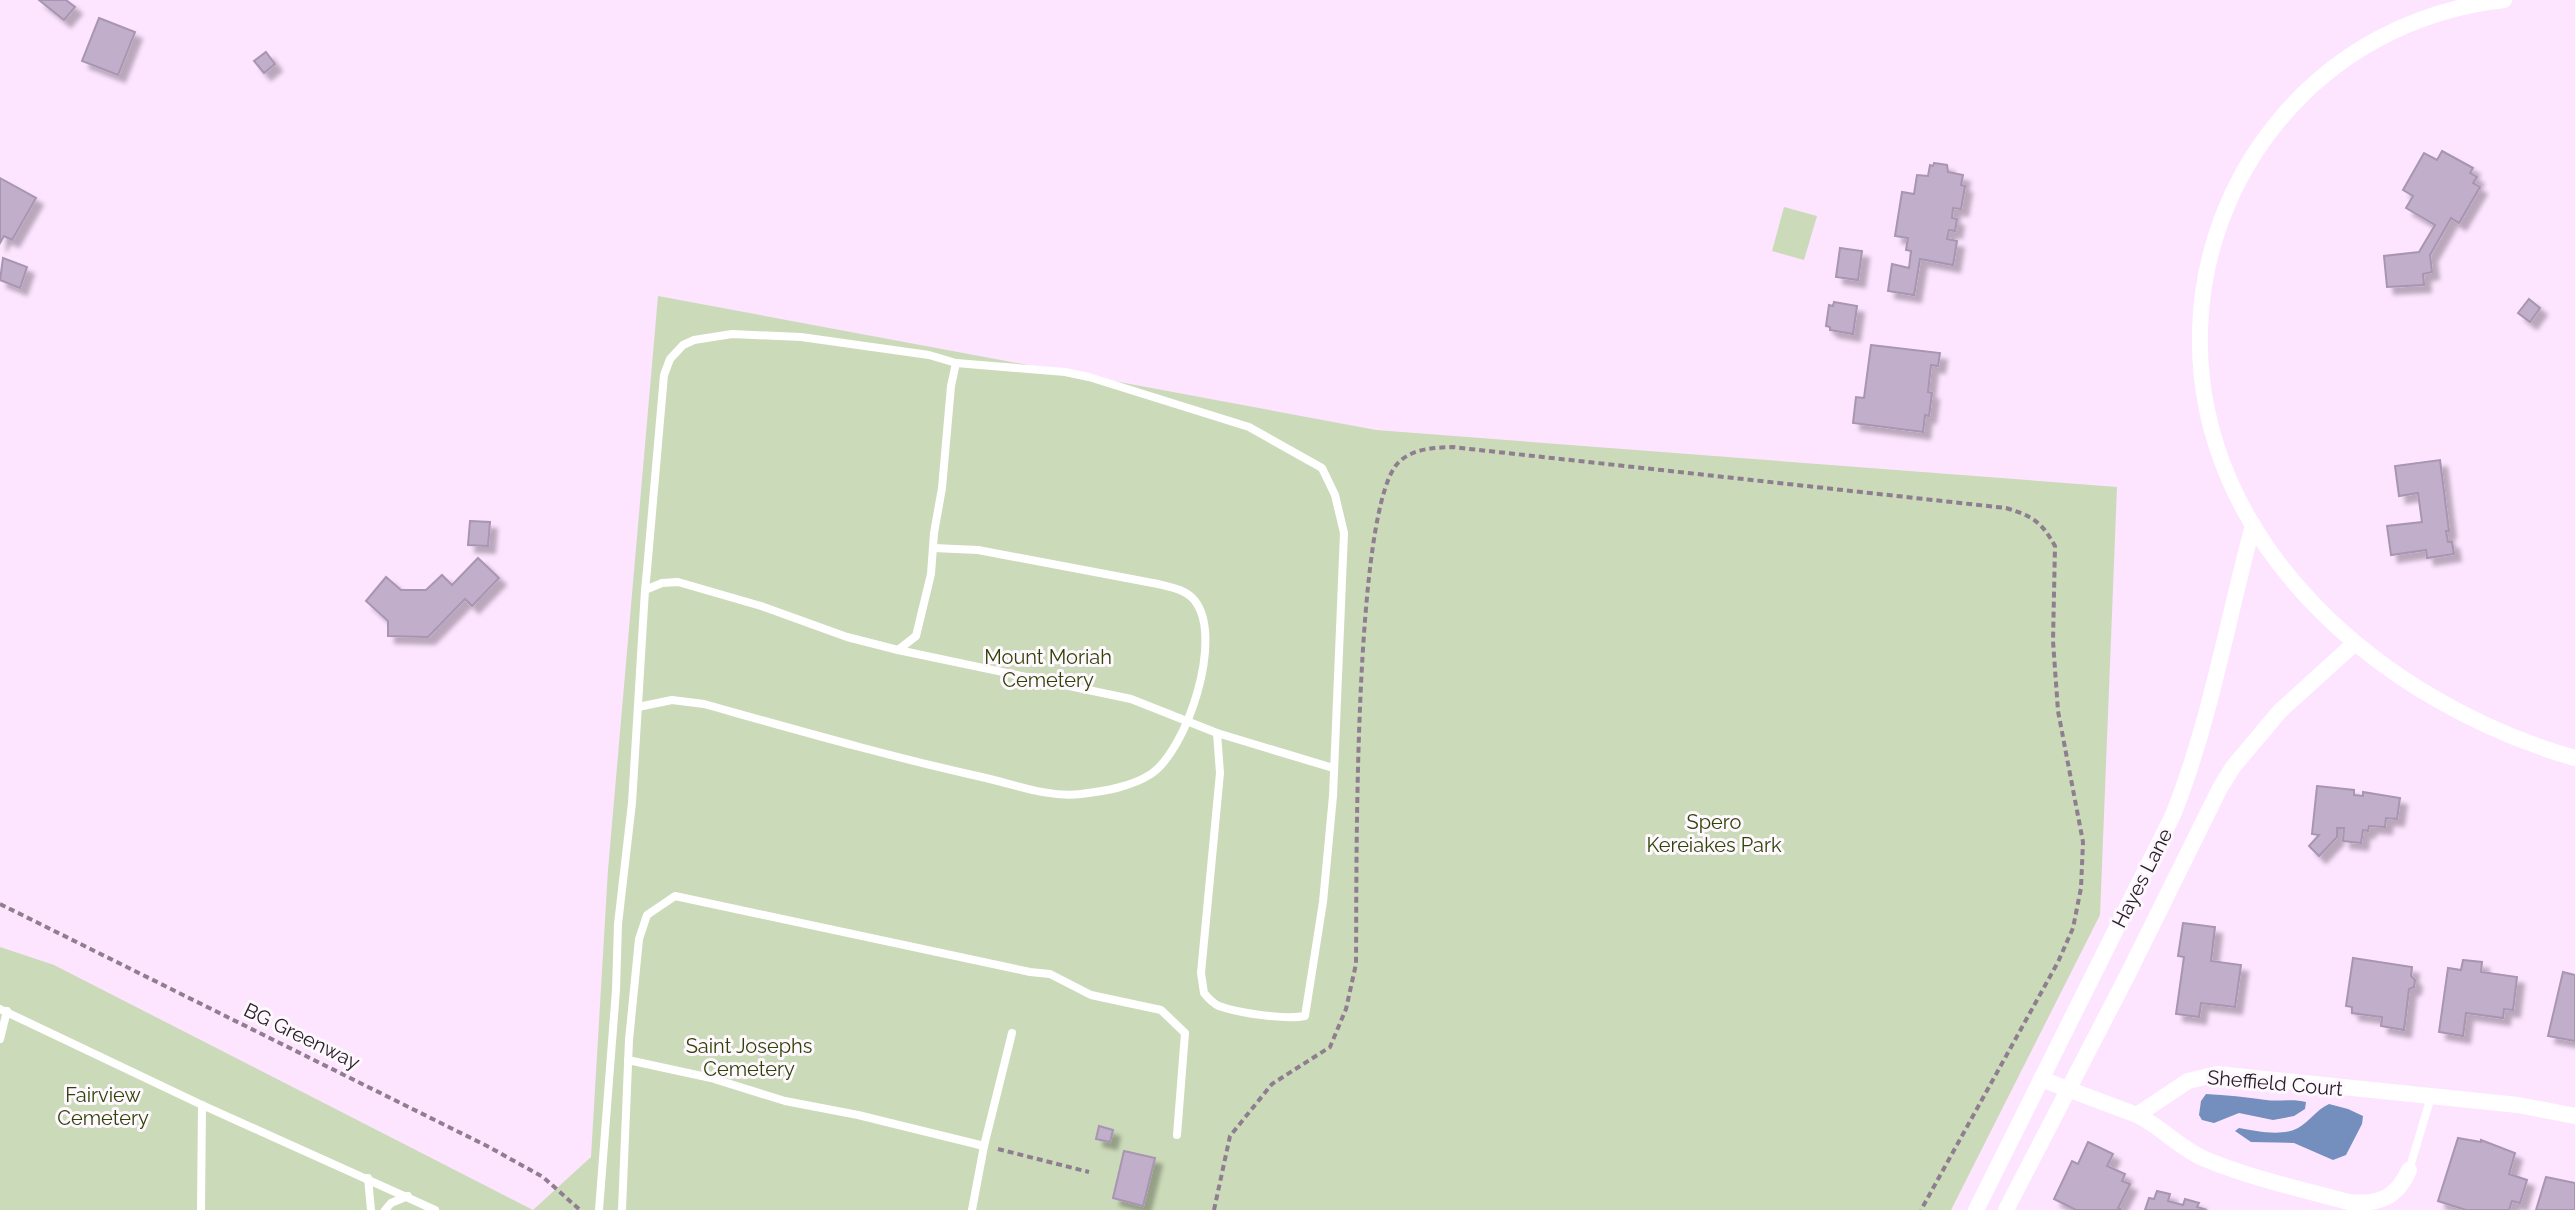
<svg xmlns="http://www.w3.org/2000/svg" width="2575" height="1210" font-family="Raleway,sans-serif">
<style>
.green{fill:#cbdab8}
.water{fill:#748fbe}
.building{fill:#c1aecb;stroke:#a795b1;stroke-width:2;filter:url(#shadow)}
.lines{fill:none;stroke-linecap:round;stroke-linejoin:round}
.path{stroke:#8f7e90;stroke-width:4;stroke-dasharray:6 4;stroke-linecap:butt}
.lane{stroke:#fff;stroke-width:8}
.street{stroke:#fff;stroke-width:16}
.labels{text-anchor:middle;stroke-width:6;stroke-linejoin:round;paint-order:stroke}
.park-label{font-size:20px;fill:#304306;stroke:#fef8fe}
.street-label{font-size:20px;fill:#261d26;stroke:#fef8fe}
</style>
<defs>
<filter id="shadow"><feDropShadow dx="7" dy="7" stdDeviation="2" flood-color="#0004"/></filter>
</defs>
<rect width="100%" height="100%" fill="#fde4ff"/>
<g class="green">
<polygon points="1784,207 1817,216 1804,260 1772,251"/>
<polygon points="658,296 1376,430 2117,487 2100,915 1951,1210 0,1210 0,947 54,965 533,1210 591,1157 608,870"/>
</g>
<g class="water">
<path d="M2206,1094C2226,1095 2246,1097 2266,1100C2280,1102 2292,1098 2306,1102L2305,1109L2294,1116L2273,1120L2239,1113L2214,1123L2202,1120L2199,1115L2201,1101Z"/>
<path d="M2329,1104L2348,1109L2363,1116L2362,1124L2346,1155L2333,1160L2294,1143L2251,1142L2235,1131L2239,1128C2256,1131 2282,1137 2298,1128C2310,1121 2316,1110 2329,1104Z"/>
</g>
<g class="building">
<polygon points="39,0 66,0 75,7 64,20"/>
<polygon points="99,18 135,32 118,75 82,61"/>
<polygon points="266,52 275,64 264,73 254,61"/>
<polygon points="2442,151 2473,168 2470,173 2477,177 2473,183 2480,187 2459,223 2451,218 2430,255 2432,272 2423,274 2424,285 2387,287 2384,256 2419,252 2435,225 2406,208 2413,196 2403,190 2424,153 2437,160"/>
<polygon points="1934,163 1947,165 1948,172 1963,175 1961,185 1965,186 1961,209 1953,208 1952,218 1957,219 1955,231 1949,230 1947,239 1957,241 1953,265 1920,259 1914,295 1888,291 1892,264 1909,268 1911,251 1906,250 1908,238 1895,236 1902,192 1914,194 1917,175 1928,176 1930,165 1933,166"/>
<polygon points="0,178 36,198 12,240 4,236 0,243"/>
<polygon points="1840,248 1862,251 1858,280 1836,277"/>
<polygon points="3,258 27,267 20,288 0,280"/>
<polygon points="2529,299 2540,308 2530,322 2518,313"/>
<polygon points="1834,302 1857,306 1853,334 1830,330 1830,327 1826,326 1829,305 1833,306"/>
<polygon points="1871,345 1940,353 1938,366 1931,365 1928,392 1932,393 1929,416 1925,415 1923,432 1853,423 1856,397 1864,398"/>
<polygon points="2440,460 2449,531 2446,531 2448,542 2452,542 2454,554 2427,558 2426,550 2391,555 2387,526 2422,522 2418,493 2399,496 2395,466"/>
<polygon points="470,521 490,522 488,546 468,545"/>
<polygon points="478,558 499,578 472,606 465,599 428,637 388,636 388,621 366,601 386,577 401,590 426,590 442,575 452,585"/>
<polygon points="2317,786 2354,790 2354,795 2363,796 2363,792 2400,798 2397,819 2386,818 2385,827 2369,826 2368,831 2363,830 2361,843 2343,841 2344,828 2337,828 2337,837 2319,856 2309,846 2319,835 2312,834"/>
<polygon points="2183,923 2215,927 2211,961 2241,965 2235,1007 2201,1003 2199,1017 2176,1014 2184,957 2178,956"/>
<polygon points="2353,958 2412,967 2411,976 2415,980 2414,987 2409,989 2404,1030 2381,1026 2382,1017 2352,1013 2352,1007 2346,1006"/>
<polygon points="2463,960 2482,962 2481,972 2517,977 2513,1010 2504,1009 2503,1018 2466,1013 2463,1036 2439,1032 2448,968 2461,970"/>
<polygon points="2563,972 2575,975 2575,1041 2548,1036"/>
<polygon points="1099,1126 1113,1130 1110,1142 1096,1139"/>
<polygon points="2458,1138 2481,1142 2481,1140 2515,1153 2509,1174 2527,1180 2520,1203 2512,1201 2509,1210 2466,1210 2438,1201"/>
<polygon points="2088,1142 2113,1154 2107,1166 2125,1174 2122,1181 2130,1184 2118,1208 2122,1210 2076,1210 2054,1199 2072,1161 2078,1164"/>
<polygon points="1124,1151 1155,1158 1143,1206 1113,1198"/>
<polygon points="2546,1177 2575,1183 2575,1210 2536,1210"/>
<polygon points="2157,1191 2170,1194 2168,1201 2183,1205 2185,1199 2199,1203 2197,1207 2207,1210 2145,1210 2149,1198 2154,1199"/>
</g>
<g class="lines">
<g class="path">
<polyline points="0,904 489,1147 543,1177 580,1210"/>
<polyline points="998,1149 1089,1172"/>
<path d="M1214,1210L1230,1136L1272,1084L1330,1047L1346,1009L1356,964C1357,886 1352,501 1400,461C1415,448 1434,448 1452,447L2006,508C2032,516 2041,521 2055,546L2053,641L2058,711L2083,842L2081,888L2073,928L2058,962L1921,1210"/>
</g>
<g class="lane">
<polyline points="898,650 916,636 931,574 934,533 942,488 951,386 956,363"/>
<path d="M638,707L672,700L704,704C797,730 891,757 986,778C1016,785 1050,798 1081,794C1105,791 1131,787 1151,774C1187,750 1224,638 1195,601C1187,590 1171,587 1158,584L978,550L933,548"/>
<polyline points="1217,733 1333,768"/>
<polyline points="0,1009 202,1105 435,1210"/>
<polyline points="0,1039 7,1011"/>
<polyline points="628,1060 711,1078 785,1101 858,1115 984,1146"/>
<polyline points="2409,1170 2431,1097"/>
<polyline points="368,1178 371,1210"/>
<polyline points="201,1210 202,1105"/>
<polyline points="385,1210 391,1203 408,1196"/>
<path d="M599,1210L616,990L618,924L632,803L645,590L647,570L664,375L670,359L683,345L694,340L732,334L801,337L929,355L956,363L1065,372L1089,377L1249,427L1322,468L1335,495L1344,533L1333,796L1323,902L1305,1016C1286,1020 1238,1013 1219,1006C1212,1003 1208,998 1204,993L1201,973L1220,773L1217,733L1131,699L898,650L847,637L761,606L678,582L662,583L645,590"/>
<polyline points="622,1210 629,1040 639,939 647,915 675,896 1030,972 1050,974 1091,995 1161,1010 1185,1033 1177,1135"/>
<polyline points="972,1210 984,1146 1012,1033"/>
</g>
<g class="street">
<path d="M2504,0C2414,10 2333,53 2276,124C2229,182 2202,255 2200,330C2194,544 2384,704 2575,758"/>
<polyline points="2041,1079 2137,1115 2188,1081 2217,1074 2518,1105 2575,1116"/>
<path d="M2137,1115C2162,1127 2179,1148 2205,1159C2250,1178 2301,1189 2349,1202C2378,1205 2397,1198 2409,1170"/>
<path d="M1976,1210L2173,815C2210,722 2227,622 2253,525"/>
<polyline points="2006,1210 2127,976 2220,788 2233,767 2280,711 2355,643"/>
</g>
</g>
<g class="labels">
<g class="park-label">
<text x="1048" y="664">Mount Moriah<tspan x="1048" dy="23">Cemetery</tspan></text>
<text x="1714" y="829">Spero<tspan x="1714" dy="23">Kereiakes Park</tspan></text>
<text x="749" y="1053">Saint Josephs<tspan x="749" dy="23">Cemetery</tspan></text>
<text x="103" y="1102">Fairview<tspan x="103" dy="23">Cemetery</tspan></text>
</g>
<g class="street-label">
<text transform="translate(2142 878) rotate(-63)" y="7">Hayes Lane</text>
<text transform="translate(302 1036) rotate(26)" y="7">BG Greenway</text>
<text transform="translate(2275 1083) rotate(5)" y="7">Sheffield Court</text>
</g>
</g>
</svg>
